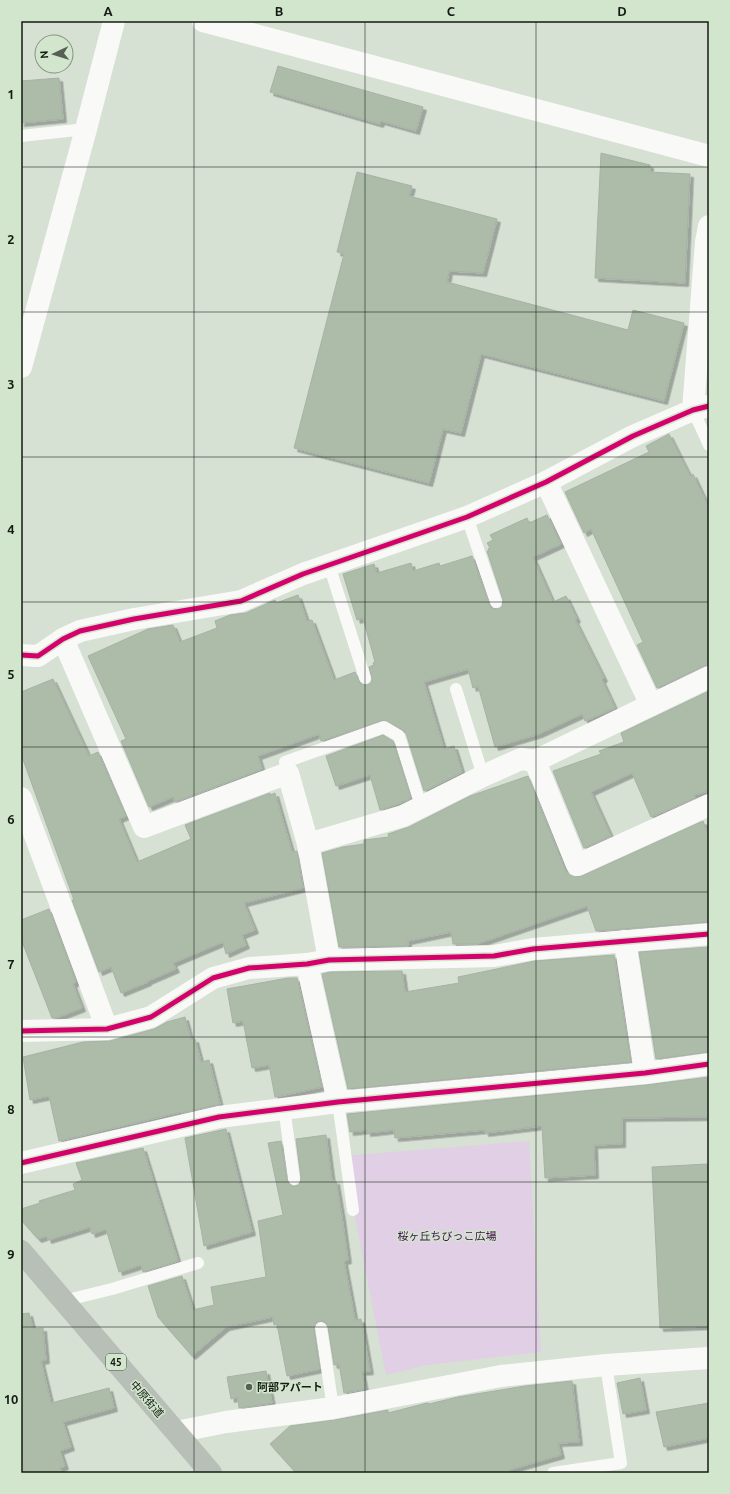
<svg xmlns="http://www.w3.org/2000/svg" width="730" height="1494" font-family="Ubuntu,'Noto Sans JP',sans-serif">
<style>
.green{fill:#e0cfe5}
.building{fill:#acbca9;stroke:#a8b1a6;filter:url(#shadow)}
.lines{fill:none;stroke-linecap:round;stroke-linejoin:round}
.service{stroke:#f9faf8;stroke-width:12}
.minor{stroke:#f9faf8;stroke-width:22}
.tertiary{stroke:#f9faf8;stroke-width:22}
.primary{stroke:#b8bfb7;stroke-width:22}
.cycleway-casing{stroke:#d2e6cd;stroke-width:8}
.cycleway{stroke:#d6006c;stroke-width:5}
.grid{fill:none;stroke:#141b12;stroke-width:1;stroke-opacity:0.55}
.poi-dot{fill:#586056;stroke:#d2e6cd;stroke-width:1.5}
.labels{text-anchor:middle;stroke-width:3;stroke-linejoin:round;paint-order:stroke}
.shield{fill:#d2e6cd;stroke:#4d584a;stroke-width:1}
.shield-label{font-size:10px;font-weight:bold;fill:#141b12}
.park-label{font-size:11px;fill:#420f4f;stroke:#d2e6cd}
.poi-label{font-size:11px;font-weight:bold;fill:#141b12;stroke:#d2e6cd;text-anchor:start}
.street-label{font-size:11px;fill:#141b12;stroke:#d2e6cd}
.neatline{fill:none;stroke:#141b12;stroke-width:1.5}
.grid-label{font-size:13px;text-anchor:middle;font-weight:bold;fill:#141b12}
</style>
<defs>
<filter id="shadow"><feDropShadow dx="3.5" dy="3.5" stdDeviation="0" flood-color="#0004"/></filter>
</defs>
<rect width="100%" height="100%" fill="#d6e0d3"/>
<polygon class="green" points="529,1141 541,1352 427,1365 386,1375 343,1156"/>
<g class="building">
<polygon points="278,66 423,107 416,131 381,121 380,124 270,92"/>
<polygon points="59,78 63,119 21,123 21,81"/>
<polygon points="601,153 650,165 650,172 690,174 685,283 595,278"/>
<polygon points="357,172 412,186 409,196 497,219 483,273 449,271 447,282 628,330 633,310 684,323 664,401 481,354 461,433 443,429 429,483 294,448 344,254 337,252"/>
<polygon points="669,434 690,476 693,474 709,508 709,665 704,666 657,688 637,645 643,642 591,529 584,533 565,492 649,452 646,446"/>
<polygon points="547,515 561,544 533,557 553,602 566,596 577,619 575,620 604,678 602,680 615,708 585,721 582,714 539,734 495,747 478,686 473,688 468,669 424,682 444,749 454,746 462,772 424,791 406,733 403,730 384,720 321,741 319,734 258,756 262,769 175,802 173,797 149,807 121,741 126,739 88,656 148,629 173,625 180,642 217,628 215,621 230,615 246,613 275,600 276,603 298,595 307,621 312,620 334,680 355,672 360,683 367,685 371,683 372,679 369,667 374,665 373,663 375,662 363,618 357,620 343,574 374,564 377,573 411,563 413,571 439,563 440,566 472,556 489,604 491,608 498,609 502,607 503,600 487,551 489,551 488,549 490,548 487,543 493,540 490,535 527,518 529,523"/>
<polygon points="53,679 89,756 98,752 126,816 119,819 137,862 191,839 185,825 270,793 270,795 275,793 292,852 297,851 303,888 244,903 255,930 242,935 246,945 226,954 223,942 173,963 176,969 148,981 148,982 121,993 111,967 99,972 72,900 74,900 21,754 21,692"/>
<polygon points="709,691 709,791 694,795 695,798 651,817 632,773 591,792 611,836 584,848 553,771 601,754 599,751 624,742 621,733"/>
<polygon points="383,735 393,741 411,798 398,804 380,810 370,775 336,786 326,756"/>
<polygon points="528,776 565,870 569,875 575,877 582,876 703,821 709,837 709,922 596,931 587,906 477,944 453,944 451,932 408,941 408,946 339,947 322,853 343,847 364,844 364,840 389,837 388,834 409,827 470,796"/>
<polygon points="49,909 76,982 73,984 82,1008 56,1018 52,1018 21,939 21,920"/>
<polygon points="709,947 709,1052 656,1059 639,952"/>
<polygon points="614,955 631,1062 348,1089 322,974 330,972 402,971 405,992 459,983 458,977 535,961"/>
<polygon points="288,978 297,978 322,1087 275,1097 269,1065 252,1068 243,1021 233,1023 227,989"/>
<polygon points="185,1017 191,1040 195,1039 201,1062 209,1060 220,1104 181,1113 181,1112 59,1141 49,1096 30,1100 23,1057 83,1042 110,1041 154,1029 167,1022"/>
<polygon points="709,1077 709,1117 622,1118 622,1144 594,1145 595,1175 545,1178 542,1126 485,1133 485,1130 395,1138 394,1130 367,1133 367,1130 350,1132 347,1114 646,1085"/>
<polygon points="226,1129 252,1232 204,1246 185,1138"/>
<polygon points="326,1135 332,1181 336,1181 342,1217 348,1260 344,1261 355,1320 361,1319 370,1371 362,1372 365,1389 344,1393 339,1364 334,1365 328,1327 324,1321 317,1322 314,1329 320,1369 287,1376 277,1324 274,1325 273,1317 226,1327 192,1356 158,1317 148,1286 182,1276 193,1310 214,1305 211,1287 266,1277 258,1221 283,1215 268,1143 281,1141 287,1180 291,1186 295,1186 299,1185 301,1178 296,1139"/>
<polygon points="143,1148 178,1261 143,1272 141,1265 119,1272 106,1229 92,1234 90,1227 48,1240 47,1236 38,1239 21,1220 21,1209 40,1203 39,1201 75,1190 73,1184 82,1180 76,1163"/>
<polygon points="707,1164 709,1202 709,1326 660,1328 652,1167"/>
<polygon points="29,1313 33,1329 43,1328 46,1360 41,1361 51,1403 109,1388 114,1408 63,1422 71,1447 60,1451 65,1466 60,1468 62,1473 21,1473 21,1314"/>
<polygon points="266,1371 272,1403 239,1408 238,1397 231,1399 227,1377"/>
<polygon points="640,1378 646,1410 623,1414 617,1383"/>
<polygon points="572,1381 579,1442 558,1443 561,1455 509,1470 509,1473 296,1473 270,1444 290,1426 335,1420 388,1410 388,1413 427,1403 428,1403 429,1404 458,1397 525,1386"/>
<polygon points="709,1403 709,1438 664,1447 656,1412"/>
</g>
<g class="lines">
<g class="service">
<polyline points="21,136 86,129"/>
<polyline points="693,410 709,445"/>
<polyline points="467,517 496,602"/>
<polyline points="329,565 365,678"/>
<polyline points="456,689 483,776"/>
<polyline points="288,773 285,762 384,727 399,736 421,806"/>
<polyline points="338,1102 353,1210"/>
<polyline points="284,1108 294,1179"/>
<polyline points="63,1301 112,1289 198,1263"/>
<polyline points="321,1328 333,1408"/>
<polyline points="553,1473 621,1463 606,1365"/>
</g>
<g class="minor">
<polyline points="21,367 86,129 114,21"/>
<polyline points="693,410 706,242 709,226"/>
<polyline points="546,482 651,705"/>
<polyline points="63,639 144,827 288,773 308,844"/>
<polyline points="21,655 38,656 63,639 80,631 134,619 241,601 303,574 467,517 546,482 633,436 693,410 709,406"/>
<polyline points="535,761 577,865 709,805"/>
<polyline points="21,798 107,1029"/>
<polyline points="625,941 645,1073"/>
<polyline points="329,960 308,844 403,816 483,776 521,759 535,761 709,677"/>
<polyline points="307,964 338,1102"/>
<polyline points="21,1031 107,1029 151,1017 213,978 249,968 307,964 329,960 494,956 533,949 709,934"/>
<polyline points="21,1163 219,1117 338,1102 645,1073 709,1064"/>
<polyline points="176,1432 226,1422 333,1408 501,1376 606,1365 709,1358"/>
</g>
<polyline class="tertiary" points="203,21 709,156"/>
<polyline class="primary" points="21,1251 211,1473"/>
<defs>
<g id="cycleway">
<polyline points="21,655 38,656 63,639 80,631 134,619 241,601 303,574 467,517 546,482 633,436 693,410 709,406"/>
<polyline points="21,1031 107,1029 151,1017 213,978 249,968 307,964 329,960 494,956 533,949 709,934"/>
<polyline points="21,1163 219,1117 338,1102 645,1073 709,1064"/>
</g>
</defs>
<use href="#cycleway" class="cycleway-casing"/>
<use href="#cycleway" class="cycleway"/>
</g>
<path class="grid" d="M194,21V1473M365,21V1473M536,21V1473M21,167H709M21,312H709M21,457H709M21,602H709M21,747H709M21,892H709M21,1037H709M21,1182H709M21,1327H709"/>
<circle class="poi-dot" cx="249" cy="1387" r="4"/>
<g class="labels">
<rect class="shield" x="106" y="1354" width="20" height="16" rx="3"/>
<g class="shield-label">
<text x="116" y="1366">45</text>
</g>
<g class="park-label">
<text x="447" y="1240">桜ヶ丘ちびっこ広場</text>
</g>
<g class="poi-label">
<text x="257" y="1391">阿部アパート</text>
</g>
<g class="street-label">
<text transform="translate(147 1399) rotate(49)" y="4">中原街道</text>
</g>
</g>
<rect width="730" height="1494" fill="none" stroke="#d2e6cd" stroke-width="44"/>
<g transform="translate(54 54) rotate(266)"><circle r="19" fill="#d2e6cd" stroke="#869582"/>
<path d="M0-3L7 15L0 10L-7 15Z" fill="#586056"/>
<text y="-6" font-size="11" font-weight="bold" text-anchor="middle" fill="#141b12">N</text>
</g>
<rect x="22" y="22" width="686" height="1450" class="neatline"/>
<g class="grid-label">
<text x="108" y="16">A</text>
<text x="279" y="16">B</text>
<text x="451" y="16">C</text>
<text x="622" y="16">D</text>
<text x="11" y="99">1</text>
<text x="11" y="244">2</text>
<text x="11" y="389">3</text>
<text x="11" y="534">4</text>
<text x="11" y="679">5</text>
<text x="11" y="824">6</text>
<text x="11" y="969">7</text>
<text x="11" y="1114">8</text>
<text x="11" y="1259">9</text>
<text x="11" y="1404">10</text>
</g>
</svg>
